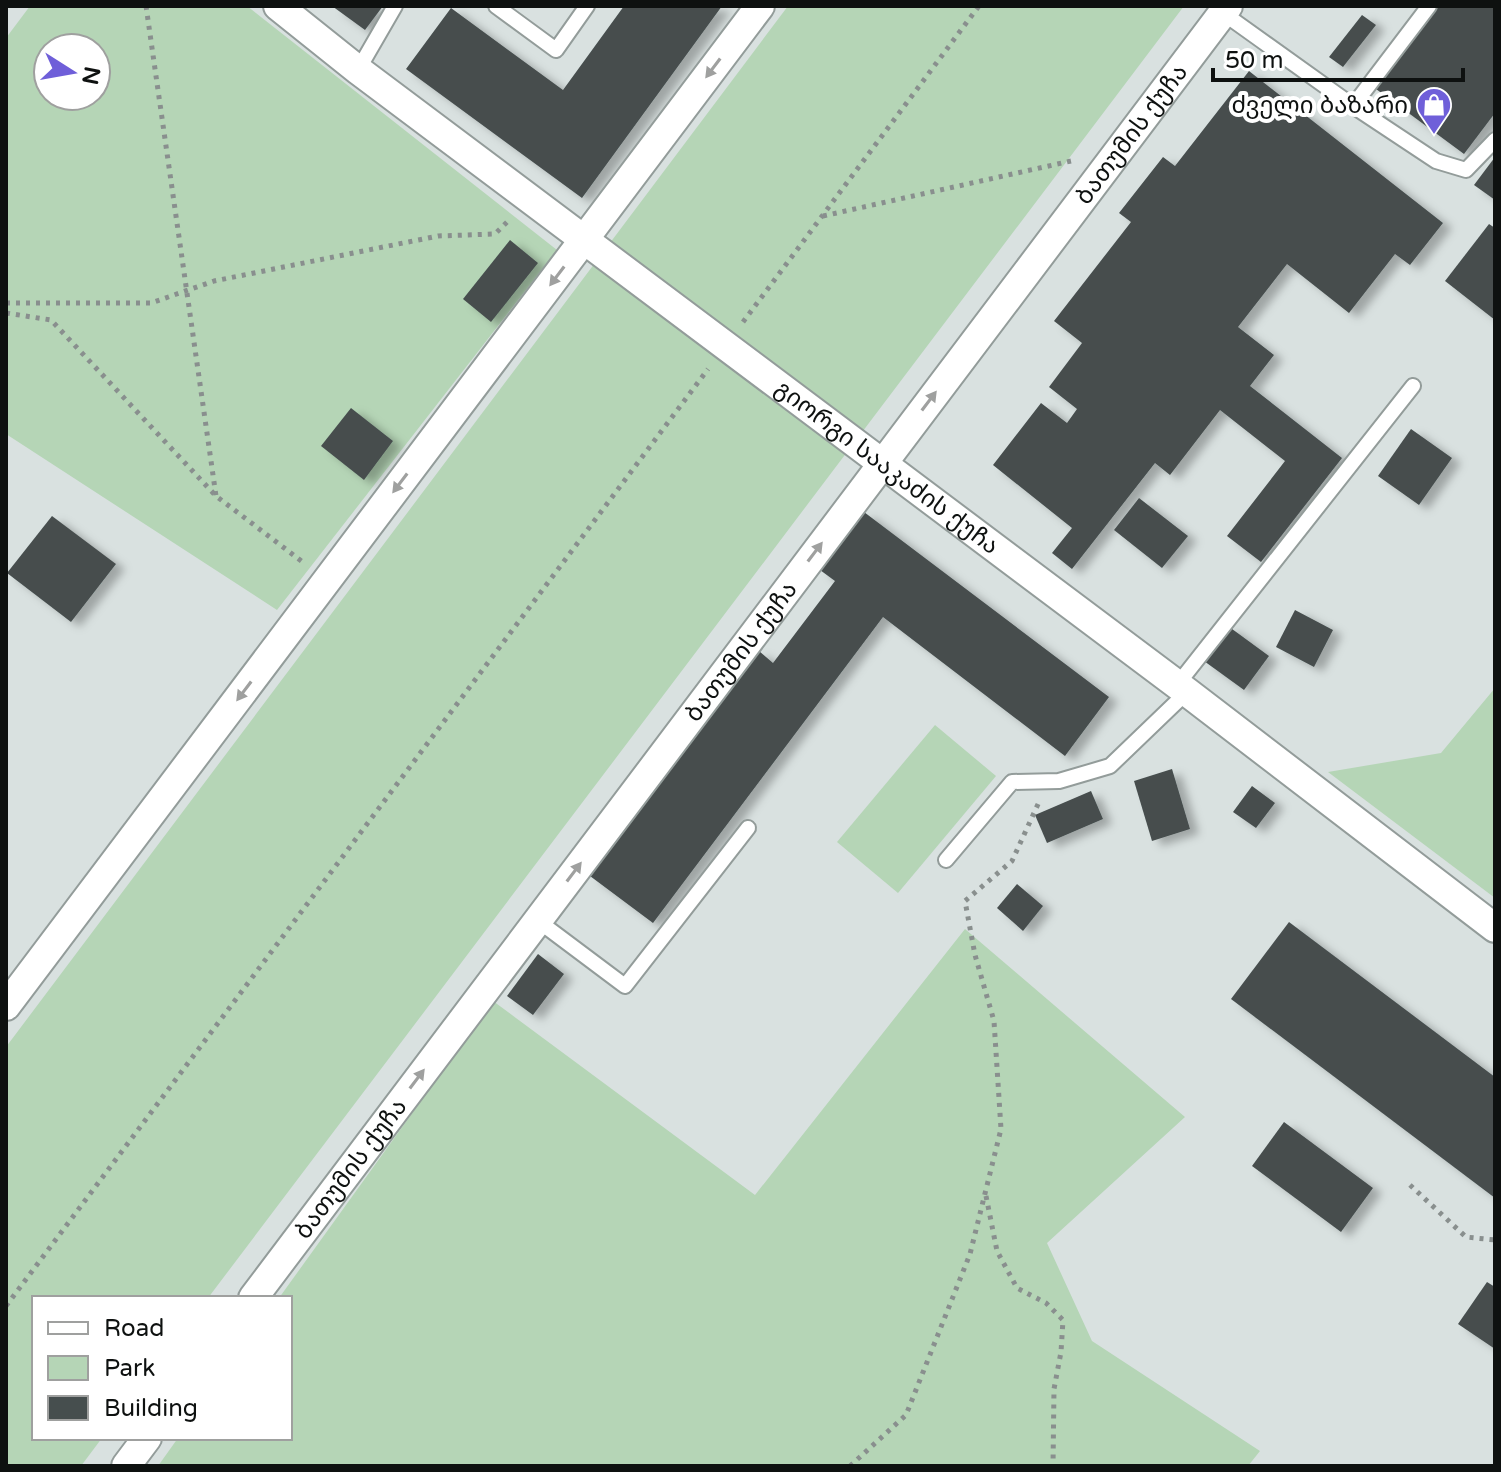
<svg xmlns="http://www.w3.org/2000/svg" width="1501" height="1472" font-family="'Varela Round','Noto Sans Georgian',sans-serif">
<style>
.green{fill:#b5d5b6;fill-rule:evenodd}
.building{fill:#464e4e;filter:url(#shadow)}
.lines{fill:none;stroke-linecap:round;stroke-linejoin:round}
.lane-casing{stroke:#939c9a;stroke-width:18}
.street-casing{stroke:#939c9a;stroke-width:32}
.path{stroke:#898f8e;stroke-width:5;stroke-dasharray:4 6;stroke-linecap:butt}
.lane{stroke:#fff;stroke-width:14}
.street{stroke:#fff;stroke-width:28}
.oneway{fill:#9fa09f}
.labels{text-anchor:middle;stroke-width:8;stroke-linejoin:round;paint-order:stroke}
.poi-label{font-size:24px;fill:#0e1110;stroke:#fff;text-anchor:end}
.street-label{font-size:24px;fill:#0e1110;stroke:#fff}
</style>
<defs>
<filter id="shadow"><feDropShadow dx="9" dy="5" stdDeviation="4" flood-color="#0004"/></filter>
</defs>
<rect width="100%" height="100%" fill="#d9e1e0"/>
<g class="green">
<path d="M30,6H247L557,250L277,610L6,434V38ZM48,48H96V96H48Z"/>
<polygon points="788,6 1184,6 208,1298 34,1298 34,1438 102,1438 81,1466 6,1466 6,1047"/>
<polygon points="1495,688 1495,898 1328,772 1441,753"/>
<polygon points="935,725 996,776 898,893 837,842"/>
<polygon points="965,929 1185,1117 1047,1243 1092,1341 1260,1451 1248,1466 158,1466 178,1438 290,1438 290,1298 279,1298 493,1001 755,1195"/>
</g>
<g class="building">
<polygon points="332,6 383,6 365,30"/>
<polygon points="624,6 722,6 582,198 406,69 451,8 563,90"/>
<polygon points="1438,6 1495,6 1495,113 1464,154 1376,89"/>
<polygon points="1362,15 1376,25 1343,67 1329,57"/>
<polygon points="1249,71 1443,223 1410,265 1395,254 1349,313 1287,264 1238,327 1274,355 1250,386 1342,458 1261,562 1227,536 1285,461 1220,410 1170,475 1155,463 1072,569 1052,553 1072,528 993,465 1041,403 1067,423 1077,409 1049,387 1082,343 1054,321 1131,222 1119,213 1163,157 1175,166"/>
<polygon points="1495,157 1495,200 1474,185"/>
<polygon points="1489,224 1495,228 1495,320 1445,281"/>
<polygon points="510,240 538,263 491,322 463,299"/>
<polygon points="351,408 393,441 364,480 321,446"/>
<polygon points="1411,429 1452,458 1419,505 1378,476"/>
<polygon points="1139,498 1188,536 1162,568 1114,530"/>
<polygon points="864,512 1109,697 1065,756 883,617 653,923 590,876 759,651 773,663 835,581 820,570"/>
<polygon points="52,516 116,564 71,622 7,573"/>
<polygon points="1295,610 1333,630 1314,667 1276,647"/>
<polygon points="1228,626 1269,656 1244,690 1204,661"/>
<polygon points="1172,769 1190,829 1152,841 1134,781"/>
<polygon points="1252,786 1275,803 1256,828 1233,812"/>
<polygon points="1091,791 1103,819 1047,843 1035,815"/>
<polygon points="1017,884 1043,906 1023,931 997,908"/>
<polygon points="1289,922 1495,1077 1495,1198 1231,999"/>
<polygon points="538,954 564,974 533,1015 507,996"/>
<polygon points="1284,1122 1373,1188 1341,1232 1252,1166"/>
<polygon points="1487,1282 1495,1287 1495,1349 1458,1324"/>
</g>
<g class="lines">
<defs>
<g id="lane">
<polyline points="496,6 556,50 587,6"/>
<polyline points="1223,13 1353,106 1436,161 1466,170 1495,140"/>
<polyline points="358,70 395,6"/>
<polyline points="1353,106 1429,6"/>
<polyline points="1177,685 1413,386"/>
<polyline points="946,860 1012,782 1059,781 1110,766 1187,692"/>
<polyline points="537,920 625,986 748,828"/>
</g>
<g id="street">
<path id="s1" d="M278,6L358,70L1187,692L1495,928"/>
<polyline points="6,1006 760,6"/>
<path id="s2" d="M253,1298L1228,6"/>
<polyline points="126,1466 147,1438"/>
</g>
</defs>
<use href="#lane" class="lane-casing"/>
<use href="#street" class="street-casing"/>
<g class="path">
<polyline points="146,6 216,496"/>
<polyline points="823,216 1071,161"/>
<polyline points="6,303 151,303 214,281 438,236 495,234 509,220"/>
<polyline points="6,313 51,320 216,496 304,563"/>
<polyline points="743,322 979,6"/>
<polyline points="1410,1185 1466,1237 1495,1240"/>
<polyline points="986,1196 997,1251 1017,1288 1046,1303 1063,1320 1061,1352 1054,1389 1053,1466"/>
<polyline points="6,1306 708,369"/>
<polyline points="850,1466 906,1415 970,1254 1001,1129 994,1021 975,955 965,901 1012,861 1039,802"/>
</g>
<use href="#lane" class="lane"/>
<use href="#street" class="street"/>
</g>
<defs><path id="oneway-solid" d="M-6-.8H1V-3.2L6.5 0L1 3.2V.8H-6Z" transform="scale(2)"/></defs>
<g class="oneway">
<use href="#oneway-solid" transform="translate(713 68) rotate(127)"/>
<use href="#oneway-solid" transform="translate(557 276) rotate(127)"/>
<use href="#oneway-solid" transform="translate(929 401) rotate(-53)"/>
<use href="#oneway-solid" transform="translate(400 483) rotate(127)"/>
<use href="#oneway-solid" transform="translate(815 552) rotate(-53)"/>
<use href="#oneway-solid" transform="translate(244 691) rotate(127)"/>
<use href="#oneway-solid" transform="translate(574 872) rotate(-53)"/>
<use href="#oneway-solid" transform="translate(417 1079) rotate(-53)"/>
</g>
<defs>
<symbol id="shop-pin" viewBox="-11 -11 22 30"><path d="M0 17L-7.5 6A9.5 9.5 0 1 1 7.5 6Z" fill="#6f5fd9" stroke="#fff"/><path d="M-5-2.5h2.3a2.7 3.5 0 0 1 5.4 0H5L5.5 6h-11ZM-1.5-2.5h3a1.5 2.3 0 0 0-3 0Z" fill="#fff"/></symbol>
</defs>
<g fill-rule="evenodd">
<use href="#shop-pin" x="1414" y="85" width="40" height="54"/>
</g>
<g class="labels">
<g class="poi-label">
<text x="1408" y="113">ძველი ბაზარი</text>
</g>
<g class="street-label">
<text dy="8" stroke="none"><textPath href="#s2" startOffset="1458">ბათუმის ქუჩა</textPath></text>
<text dy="8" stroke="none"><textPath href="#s1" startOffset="764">გიორგი სააკაძის ქუჩა</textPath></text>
<text dy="8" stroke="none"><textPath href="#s2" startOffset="810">ბათუმის ქუჩა</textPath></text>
<text dy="8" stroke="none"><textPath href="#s2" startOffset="162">ბათუმის ქუჩა</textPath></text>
</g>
</g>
<rect width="1501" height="1472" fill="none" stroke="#0e1110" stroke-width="16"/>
<rect x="32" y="1296" width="260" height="144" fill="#ffffff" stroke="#9fa09f" stroke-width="2"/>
<rect x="48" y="1322" width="40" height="12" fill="#ffffff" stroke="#9fa09f" stroke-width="2"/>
<text x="104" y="1336" font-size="24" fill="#0e1110">Road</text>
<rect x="48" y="1356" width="40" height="24" fill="#b5d5b6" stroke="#9fa09f" stroke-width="2"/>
<text x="104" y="1376" font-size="24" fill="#0e1110">Park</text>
<rect x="48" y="1396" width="40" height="24" fill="#464e4e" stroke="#9fa09f" stroke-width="2"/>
<text x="104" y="1416" font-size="24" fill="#0e1110">Building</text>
<g transform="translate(72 72) rotate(101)"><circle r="38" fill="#ffffff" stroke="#9fa09f" stroke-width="2"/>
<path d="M0-6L14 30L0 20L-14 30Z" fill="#6f5fd9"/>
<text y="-12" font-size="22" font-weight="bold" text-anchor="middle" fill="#0e1110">N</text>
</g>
<path d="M1213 68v12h250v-12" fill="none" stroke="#0e1110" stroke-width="4"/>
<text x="1225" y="68" font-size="24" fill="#0e1110" stroke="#ffffff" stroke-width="6" paint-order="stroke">50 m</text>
</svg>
